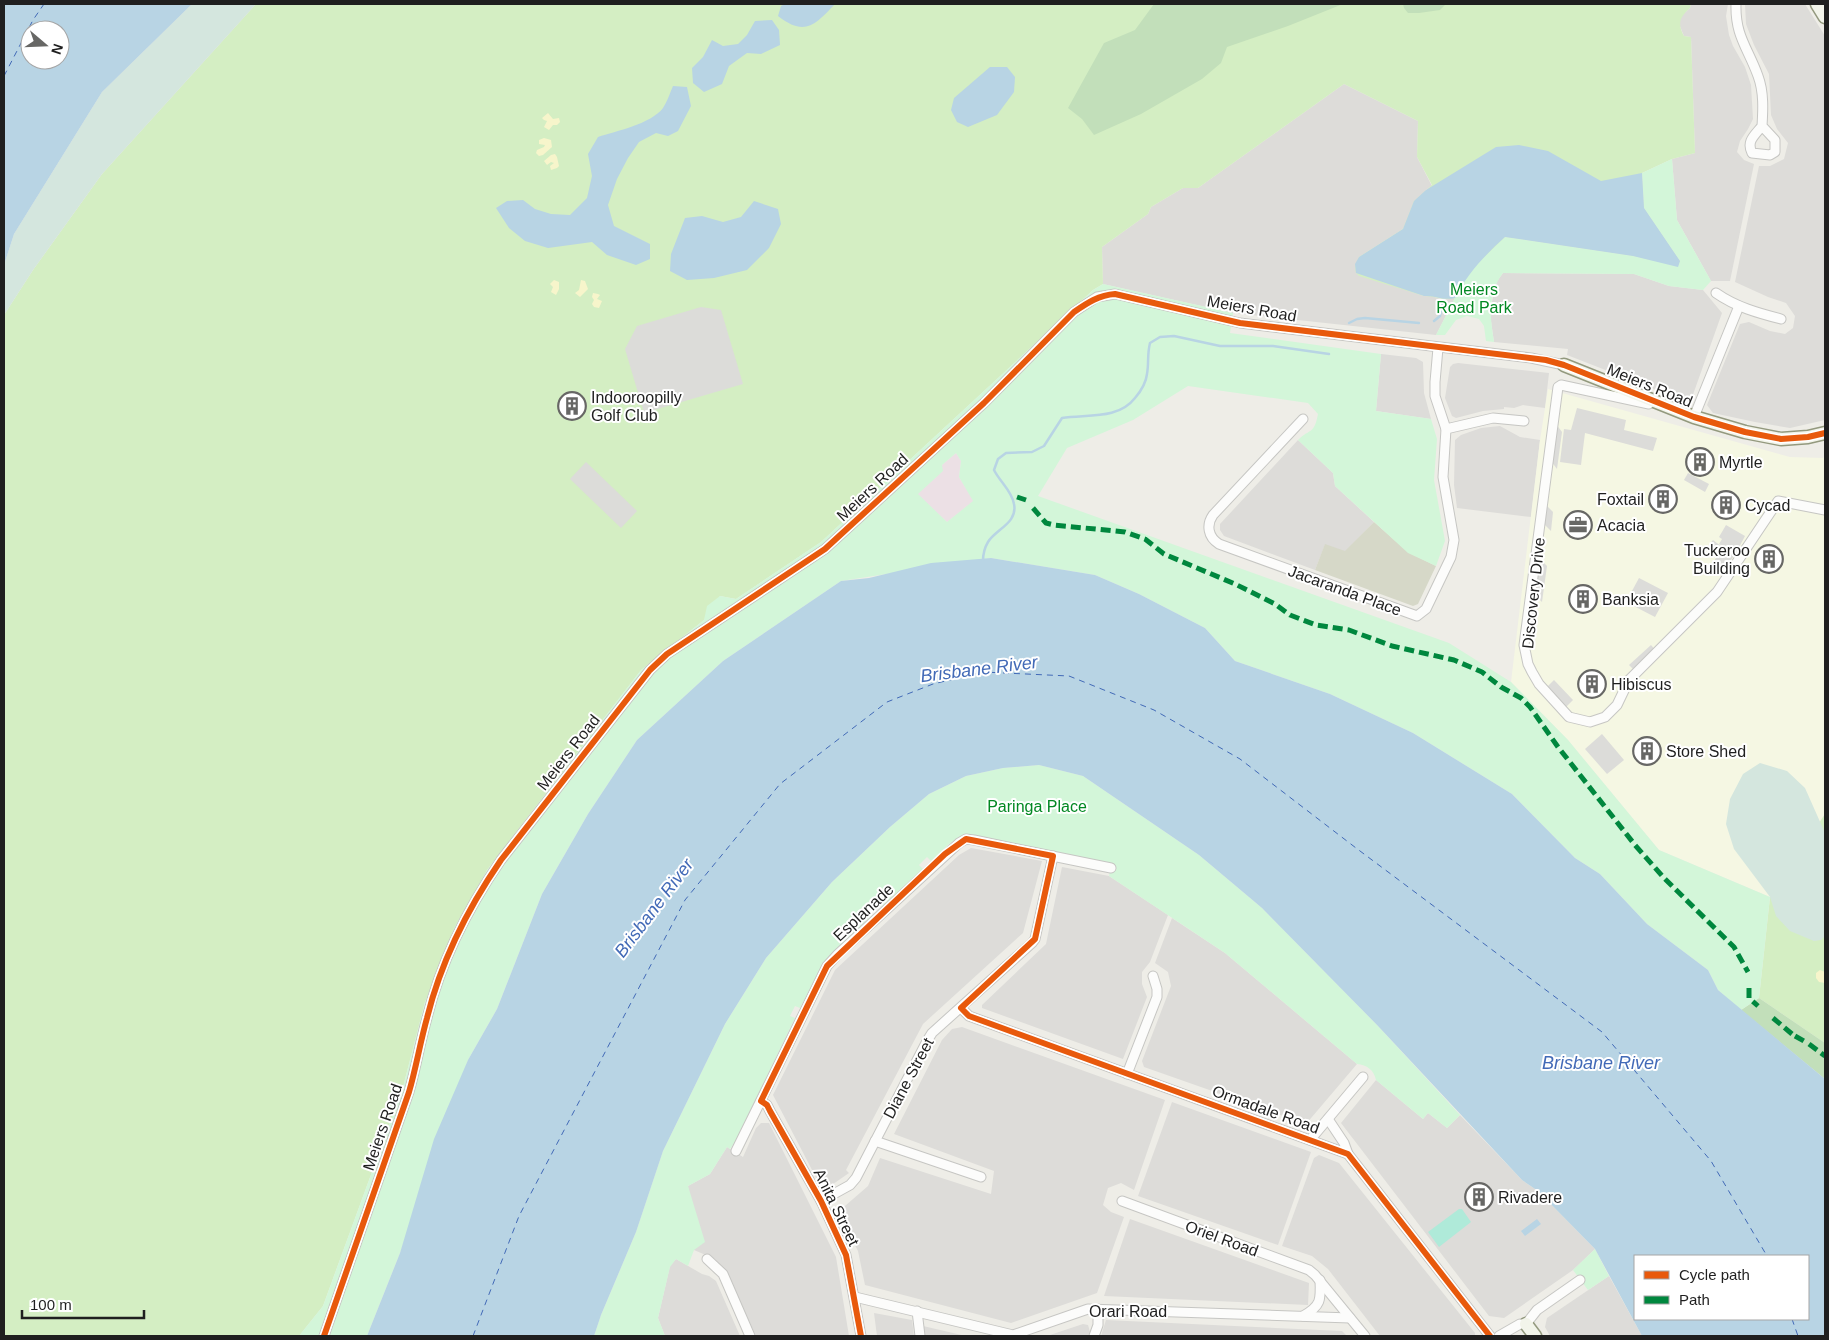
<svg xmlns="http://www.w3.org/2000/svg" width="1829" height="1340" font-family="Helvetica,sans-serif">
<style>
.residential{fill:#dddcd9}
.industrial{fill:#ece0e5}
.education{fill:#f5f7e3}
.construction{fill:#d6d8c8}
.grass{fill:#d4eec3}
.forest{fill:#c2dfba}
.wetland{fill:#d4e6de}
.sand{fill:#f7f5cb}
.park{fill:#d3f6d9;fill-rule:evenodd}
.pitch{fill:#afead9}
.parking{fill:#dcdcd9}
.water{fill:#b8d4e4;fill-rule:evenodd}
.lines{fill:none;stroke-linecap:round;stroke-linejoin:round}
.stream{stroke:#b8d4e4;stroke-width:2.5}
.ferry{stroke:#426ab7;stroke-width:1;stroke-dasharray:6 5;stroke-linecap:butt}
.street-casing{stroke:#c6c6c3;stroke-width:11}
.secondary-casing{stroke:#93997e;stroke-width:15}
.street{stroke:#fcfcfb;stroke-width:9}
.secondary{stroke:#f2f4ea;stroke-width:12}
.quiet{stroke:#00873e;stroke-width:5;stroke-dasharray:10 5;stroke-linecap:butt}
.cycleway-casing{stroke:#fff;stroke-width:9}
.cycleway{stroke:#e8590c;stroke-width:6}
.labels{text-anchor:middle;stroke-width:4;stroke-linejoin:round;paint-order:stroke}
.park-label{font-size:16px;fill:#028822;stroke:#fff}
.street-label{font-size:16px;fill:#1f1f1f;stroke:#fff}
.poi-label{font-size:16px;fill:#1f1f1f;stroke:#fff;text-anchor:start}
.water-label{font-size:18px;font-style:italic;fill:#426ab7;stroke:#fff}
</style>
<rect width="100%" height="100%" fill="#eeede7"/>
<g class="residential">
<polygon points="1691,4 1728,4 1726,16 1729,35 1733,46 1745,67 1751,85 1753,119 1748,129 1740,141 1737,152 1744,160 1754,164 1730,281 1711,281 1677,220 1672,159 1695,153 1691,37 1684,36 1679,24 1681,16 1690,8"/>
<polygon points="1745,4 1805,4 1825,36 1825,420 1790,428 1755,422 1713,413 1707,405 1740,324 1749,322 1770,331 1785,334 1793,328 1795,316 1786,303 1768,297 1735,282 1759,166 1770,166 1784,159 1788,143 1777,129 1771,115 1769,74 1754,45 1746,24"/>
<polygon points="1344,84 1418,121 1417,157 1432,186 1426,190 1403,229 1359,257 1356,273 1424,296 1432,296 1443,300 1455,298 1436,335 1233,313 1103,284 1102,247 1148,214 1151,207 1183,188 1198,188"/>
<polygon points="1503,273 1634,274 1669,286 1703,290 1722,313 1690,403 1567,355 1568,349 1494,342 1490,314 1495,284"/>
<polygon points="1381,354 1416,358 1423,362 1424,393 1431,419 1376,411"/>
<polygon points="1458,363 1549,373 1545,408 1523,405 1514,408 1504,407 1504,409 1483,411 1456,418 1452,416 1445,398 1450,367 1453,364"/>
<polygon points="1500,426 1520,437 1540,440 1531,517 1457,508 1454,485 1455,440 1461,435 1481,428"/>
<polygon points="1298,440 1333,473 1335,486 1374,522 1345,552 1325,545 1315,570 1224,536 1220,530 1220,524"/>
<polygon points="971,848 1042,861 1023,933 923,1024 846,1170 849,1173 823,1191 773,1095 835,970 959,855"/>
<polygon points="1062,867 1109,876 1168,915 1150,962 1142,972 1142,984 1147,997 1123,1059 982,1008 982,1005 1046,944"/>
<polygon points="1172,918 1225,953 1357,1064 1306,1124 1144,1067 1142,1061 1171,986 1168,972 1155,963"/>
<polygon points="962,1027 1165,1100 1134,1190 1121,1183 1108,1188 1103,1205 1111,1212 1124,1217 1097,1293 1011,1323 865,1285 858,1251 838,1212 868,1186 880,1158 991,1194 994,1171 894,1134 942,1040 952,1029"/>
<polygon points="1376,1080 1423,1119 1428,1113 1447,1128 1460,1115 1522,1180 1538,1191 1595,1249 1573,1270 1504,1318 1489,1316 1341,1123"/>
<polygon points="1172,1102 1311,1152 1278,1245 1138,1196"/>
<polygon points="761,1123 769,1123 836,1257 849,1336 756,1336 727,1273 715,1259 694,1250 688,1186 710,1174 727,1147 743,1157 756,1128"/>
<polygon points="1319,1155 1339,1163 1475,1333 1475,1336 1380,1336 1328,1269 1312,1256 1282,1246 1314,1158"/>
<polygon points="1130,1219 1309,1283 1308,1305 1104,1296"/>
<polygon points="676,1259 702,1274 709,1276 716,1281 740,1336 665,1336 658,1318 670,1266"/>
<polygon points="1609,1276 1642,1336 1550,1336 1545,1327 1547,1318"/>
<polygon points="874,1313 912,1320 914,1336 877,1336"/>
<polygon points="1106,1320 1342,1331 1347,1336 1101,1336"/>
<polygon points="1083,1324 1088,1325 1090,1332 1088,1336 1047,1336"/>
<polygon points="923,1326 966,1336 924,1336"/>
</g>
<polygon class="industrial" points="956,453 961,461 959,477 974,501 947,522 917,494 942,471 942,465"/>
<polygon class="education" points="1548,389 1790,457 1823,458 1825,456 1825,814 1770,897 1659,850 1568,740 1511,682 1540,440"/>
<polygon class="construction" points="1374,522 1408,552 1436,566 1418,604 1413,606 1315,570 1325,544 1345,551"/>
<g class="grass">
<path d="M256,4H1691L1690,8C1680,17 1677,23 1684,36L1691,37L1695,153L1672,159L1642,173L1644,208L1680,261L1678,267L1633,256L1505,237L1461,286L1455,298C1441,301 1437,296 1424,296L1359,276L1356,273C1354,267 1356,263 1359,257L1403,229L1414,201L1432,185L1417,157L1418,121L1344,84L1198,188H1183L1151,207L1148,214L1102,247L1103,284L1093,290L821,542L736,599L720,596L704,620L641,670L487,870L425,1002L403,1087L323,1306L299,1336H4V315L33,270L102,174Z"/>
<polygon points="1825,814 1825,1043 1759,998 1770,897"/>
</g>
<g class="forest">
<polygon points="1154,4 1343,4 1288,26 1227,47 1221,63 1202,79 1141,114 1094,135 1082,119 1068,108 1104,43 1135,30"/>
<polygon points="1403,4 1446,4 1440,10 1419,13 1408,13 1404,8"/>
<polygon points="1759,998 1825,1043 1825,1079 1741,1010"/>
</g>
<g class="wetland">
<polygon points="192,4 256,4 102,174 33,270 4,315 4,265 14,234 102,92"/>
<polygon points="1760,763 1787,771 1805,788 1825,833 1825,936 1821,940 1814,941 1790,931 1776,916 1770,897 1734,849 1726,824 1730,799 1743,774"/>
</g>
<g class="sand">
<polygon points="548,113 553,119 559,118 560,122 557,125 553,125 549,130 544,127 547,121 544,120 542,118"/>
<polygon points="544,138 551,140 552,147 543,155 539,156 536,153 537,150 544,147 545,145 539,144 539,140"/>
<polygon points="555,154 557,157 559,166 557,168 551,170 550,166 554,163 551,162 547,165 544,161 551,155"/>
<polygon points="554,280 559,282 559,289 556,295 551,292 553,287 550,284"/>
<polygon points="581,280 585,281 588,289 580,297 575,293 579,290"/>
<polygon points="593,293 598,294 600,295 597,299 602,301 599,308 594,307 592,304 594,300 592,297"/>
<polygon points="1820,970 1825,972 1825,983 1819,982 1816,978 1816,973"/>
</g>
<g class="park">
<path d="M1672,159L1677,220L1711,281L1703,290L1669,286L1634,274L1503,273C1487,294 1490,317 1494,342L1486,341L1484,326L1479,319L1467,316L1456,320L1445,335H1436L1461,286L1475,266L1505,237L1633,256L1678,266L1680,261L1644,208L1642,173Z"/>
<path d="M1103,284L1233,313L1230,333L1381,354L1376,411L1431,419L1437,439L1434,480L1445,541L1436,566L1408,553L1335,486L1333,473L1298,440C1310,428 1314,435 1318,414L1308,403L1188,386L1133,420L1067,448L1038,496L1449,643L1511,682L1568,740L1659,850L1770,897L1759,998L1741,1010L1718,990L1708,970L1647,924L1600,874L1575,858L1512,794L1413,733L1330,694L1235,661L1205,628L1139,594L1095,575L991,558L841,581L723,661L637,740L588,814L542,894L497,1009L468,1060L400,1253L367,1336H299L323,1306L403,1087L425,1002L454,928L487,870L641,670L704,620L707,606L720,596L736,599L821,542L1093,290ZM956,453L961,461L959,477L973,501L947,522L918,494L943,471L942,465Z"/>
<path d="M1039,765L1083,776L1199,855L1262,908L1378,1026L1460,1115L1447,1128L1428,1113L1423,1119L1376,1080C1374,1070 1367,1065 1357,1064L1225,953L1109,876L1112,863L970,835C954,835 943,851 931,861L927,857L919,865L923,869L881,907L877,903L868,911L872,915L826,960L800,1008L795,1006L790,1016L795,1018L735,1142L730,1149L727,1147L710,1174L688,1186L705,1242L694,1250L688,1266L676,1259L670,1267L658,1318L665,1336H594L601,1315L636,1232L663,1151L725,1024L766,958L832,882L890,827L929,794L966,776L1003,768Z"/>
<polygon points="1595,1249 1609,1276 1588,1290 1573,1270"/>
</g>
<polygon class="pitch" points="1459,1209 1462,1209 1471,1222 1439,1247 1428,1232"/>
<g class="parking">
<polygon points="701,307 721,310 743,384 644,413 625,349 637,326"/>
<polygon points="1577,408 1626,420 1624,430 1657,438 1653,451 1585,433 1581,465 1560,462 1564,429 1571,430"/>
<polygon points="1556,424 1562,432 1557,469 1551,461"/>
<polygon points="586,462 637,511 621,528 570,479"/>
<polygon points="1688,473 1709,484 1705,492 1684,480"/>
<polygon points="1546,505 1553,512 1551,531 1544,524"/>
<polygon points="1726,525 1745,536 1736,553 1719,544 1722,539 1719,537"/>
<polygon points="1713,540 1734,556 1723,570 1713,563 1717,556 1707,548"/>
<polygon points="1540,559 1547,566 1542,602 1535,595"/>
<polygon points="1639,578 1668,593 1655,617 1626,602"/>
<polygon points="1651,645 1656,651 1635,671 1629,665"/>
<polygon points="1554,680 1573,700 1566,707 1547,687"/>
<polygon points="1602,734 1624,760 1607,774 1585,749"/>
</g>
<g class="water">
<path d="M4,4H192L102,92L14,234L4,265ZM30,30H60V60H30Z"/>
<path d="M785,4H835C815,25 805,37 778,16L781,6Z"/>
<polygon points="772,20 779,30 780,45 761,54 747,53 729,66 722,84 704,92 693,83 692,68 703,57 712,40 723,46 738,44 747,35 755,21"/>
<polygon points="990,67 1007,67 1015,77 1014,92 997,115 968,127 957,122 951,110 954,98"/>
<path d="M673,86L687,87L691,106L678,131L668,136L656,133L639,142L628,158L617,179L608,205L614,226L650,244V259L636,265L607,255L592,242L548,248L525,241L509,228L496,208L507,201L523,200L535,209L551,214L570,215L587,198L592,176L588,154L598,137C616,131 651,124 663,108C667,102 670,93 673,86Z"/>
<path d="M1519,145L1548,151L1601,181L1642,173L1644,208L1680,261L1678,267L1633,256L1505,237C1485,255 1467,274 1455,298C1441,301 1437,295 1424,296L1356,273L1355,264L1359,257L1403,229L1414,201L1426,190L1496,147Z"/>
<polygon points="754,201 778,209 781,224 769,248 747,270 714,278 687,280 670,271 671,254 685,218 702,216 723,222 741,217"/>
<path d="M991,558L1095,575L1139,594L1205,628L1235,661L1330,694L1413,733L1512,794L1575,858L1600,874L1647,924L1708,970L1718,990L1825,1079V1336H1642L1595,1249L1538,1191L1522,1180L1378,1026L1262,908L1199,855L1083,776L1039,765L1003,768L966,776L929,794L890,827L832,882L766,958L725,1024L663,1151L636,1232L601,1315L594,1336H367L400,1253L434,1139L468,1060L497,1009L542,894L588,814L637,740L723,661L841,581L869,578L931,563ZM1808,1256V1319H1635V1256Z"/>
<polygon points="1537,1219 1541,1224 1525,1236 1521,1231"/>
</g>
<g class="lines">
<g class="stream">
<polyline points="1434,321 1440,316 1443,300"/>
<polyline points="1349,323 1357,319 1365,318 1419,323"/>
<path d="M983,561C983,555 985,547 988,542C996,529 1018,523 1014,504C1012,491 1000,482 994,470L998,459L1006,453L1032,452L1044,446L1062,418C1087,414 1118,420 1135,398C1141,391 1146,383 1147,374C1149,363 1147,355 1150,343L1160,337L1174,336L1220,346H1273L1329,354"/>
</g>
<g class="ferry">
<polyline points="4,76 33,20 44,4"/>
<polyline points="1792,1319 1798,1336"/>
<polyline points="473,1336 519,1216 685,900 780,784 887,702 933,684 983,672 1069,676 1154,710 1240,759 1356,848 1602,1032 1711,1161 1767,1256"/>
</g>
<defs>
<g id="street">
<path d="M1736,4C1735,36 1748,48 1758,76C1764,92 1763,110 1762,126C1755,135 1746,141 1752,153L1770,155L1775,152V140L1762,126"/>
<path d="M1716,293C1736,307 1758,313 1781,319"/>
<polyline points="1649,404 1561,385 1558,387 1524,645 1528,664 1532,672 1539,684 1569,717 1590,722 1605,717 1617,705 1629,680 1717,592 1778,501 1825,510"/>
<polyline points="1694,417 1739,306"/>
<path d="M1303,419L1213,515C1206,525 1208,537 1219,544L1417,616L1426,609L1451,557L1454,540L1443,477L1446,429L1435,396V382L1438,348"/>
<polyline points="1446,429 1493,418 1524,421"/>
<polyline points="961,1008 969,1016 1348,1154 1490,1336"/>
<polyline points="1127,1074 1157,997 1157,989 1153,976"/>
<polyline points="761,1101 767,1105 770,1111 821,1201 846,1255 861,1336"/>
<polyline points="1328,1119 1344,1143 1348,1154"/>
<polyline points="1310,1140 1363,1077"/>
<polyline points="875,1141 981,1177"/>
<polyline points="736,1151 827,966 838,954 959,843 966,839 974,840 1111,868"/>
<polyline points="821,1201 850,1185 856,1178 927,1041 932,1033 1032,943 1035,939 1053,856"/>
<polyline points="1122,1201 1309,1270 1315,1275 1365,1336"/>
<polyline points="707,1259 723,1274 750,1336"/>
<polyline points="855,1297 1013,1335 1088,1309 1350,1318"/>
<polyline points="917,1311 920,1336"/>
<path d="M1303,1316C1321,1306 1321,1300 1320,1280"/>
<path d="M324,1336L409,1092C416,1068 420,1043 427,1018C441,961 468,908 501,860L650,670L667,654L825,549L984,403L1074,312L1097,297L1115,294L1240,323L1531,358L1564,365"/>
<polyline points="1094,1336 1098,1325 1098,1309"/>
<polyline points="1499,1336 1520,1324 1526,1324 1537,1310 1580,1280"/>
</g>
<g id="secondary">
<polyline points="1817,4 1825,17"/>
<polyline points="1564,365 1694,417 1745,432 1781,439 1808,437 1825,433"/>
<polyline points="1526,1324 1535,1336"/>
</g>
</defs>
<use href="#street" class="street-casing"/>
<use href="#secondary" class="secondary-casing"/>
<use href="#street" class="street"/>
<use href="#secondary" class="secondary"/>
<g class="quiet">
<polyline points="1017,497 1026,500"/>
<polyline points="1033,508 1046,523 1054,525 1125,532 1145,539 1164,554 1235,584 1275,604 1290,615 1316,625 1349,630 1392,646 1454,660 1482,672 1501,687 1521,698 1530,707 1558,747 1635,845 1665,879 1734,947 1748,972"/>
<polyline points="1749,988 1749,998 1758,1006"/>
<polyline points="1773,1018 1792,1034"/>
<polyline points="1795,1036 1804,1041"/>
<polyline points="1809,1044 1825,1056"/>
</g>
<defs>
<g id="cycleway">
<path d="M324,1336L409,1092C416,1068 420,1043 427,1018C441,961 468,908 501,860L650,670L667,654L825,549L984,403L1074,312C1087,303 1099,295 1115,294L1240,323L1546,360L1564,365L1694,417L1745,432L1781,439L1808,437L1825,433"/>
<polyline points="861,1336 846,1255 821,1201 770,1111 767,1105 761,1101 827,966 945,854 966,839 1053,856 1035,939 961,1008 969,1016 1348,1154 1490,1336"/>
</g>
</defs>
<use href="#cycleway" class="cycleway-casing"/>
<use href="#cycleway" class="cycleway"/>
</g>
<defs>
<symbol id="building-ring" viewBox="-11 -11 22 22"><circle r="9.5" fill="#fff" stroke="#676765" stroke-width="1.5"/><path d="M-4-6H4V6H1V3H-1V6H-4ZM-2.5-4.3h1.7v1.8h-1.7ZM.8-4.3h1.7v1.8H.8ZM-2.5-1h1.7V.8h-1.7ZM.8-1h1.7V.8H.8Z" fill="#676765"/></symbol>
<symbol id="office-ring" viewBox="-11 -11 22 22"><circle r="9.5" fill="#fff" stroke="#676765" stroke-width="1.5"/><path d="M-6-3h4V-5.5h4V-3h4V5H-6ZM-1-4.5V-3h2v-1.5ZM-6 0V1H6V0Z" fill="#676765"/></symbol>
</defs>
<g fill-rule="evenodd">
<use href="#building-ring" x="556" y="390" width="32" height="32"/>
<use href="#building-ring" x="1684" y="446" width="32" height="32"/>
<use href="#building-ring" x="1647" y="483" width="32" height="32"/>
<use href="#building-ring" x="1710" y="489" width="32" height="32"/>
<use href="#office-ring" x="1562" y="509" width="32" height="32"/>
<use href="#building-ring" x="1753" y="543" width="32" height="32"/>
<use href="#building-ring" x="1567" y="583" width="32" height="32"/>
<use href="#building-ring" x="1576" y="668" width="32" height="32"/>
<use href="#building-ring" x="1631" y="735" width="32" height="32"/>
<use href="#building-ring" x="1463" y="1181" width="32" height="32"/>
</g>
<g class="labels">
<g class="park-label">
<text x="1474" y="295">Meiers<tspan x="1474" dy="18">Road Park</tspan></text>
<text x="1037" y="812">Paringa Place</text>
</g>
<g class="street-label">
<text transform="translate(1252 308) rotate(10)" y="6">Meiers Road</text>
<text transform="translate(1650 385) rotate(22)" y="6">Meiers Road</text>
<text transform="translate(872 487) rotate(-43)" y="6">Meiers Road</text>
<text transform="translate(1345 590) rotate(20)" y="6">Jacaranda Place</text>
<text transform="translate(1533 593) rotate(-84)" y="6">Discovery Drive</text>
<text transform="translate(568 752) rotate(-52)" y="6">Meiers Road</text>
<text transform="translate(863 912) rotate(-43)" y="6">Esplanade</text>
<text transform="translate(908 1078) rotate(-62)" y="6">Diane Street</text>
<text transform="translate(1266 1109) rotate(20)" y="6">Ormadale Road</text>
<text transform="translate(382 1127) rotate(-71)" y="6">Meiers Road</text>
<text transform="translate(837 1207) rotate(64)" y="6">Anita Street</text>
<text transform="translate(1222 1238) rotate(20)" y="6">Oriel Road</text>
<text x="1128" y="1317">Orari Road</text>
</g>
<g class="poi-label">
<text x="591" y="403">Indooroopilly<tspan x="591" dy="18">Golf Club</tspan></text>
<text x="1719" y="468">Myrtle</text>
<text x="1644" y="505" text-anchor="end">Foxtail</text>
<text x="1745" y="511">Cycad</text>
<text x="1597" y="531">Acacia</text>
<text x="1750" y="556" text-anchor="end">Tuckeroo<tspan x="1750" dy="18">Building</tspan></text>
<text x="1602" y="605">Banksia</text>
<text x="1611" y="690">Hibiscus</text>
<text x="1666" y="757">Store Shed</text>
<text x="1498" y="1203">Rivadere</text>
</g>
<g class="water-label">
<text transform="translate(979 669) rotate(-7)" y="6">Brisbane River</text>
<text transform="translate(654 908) rotate(-53)" y="6">Brisbane River</text>
<text x="1601" y="1069">Brisbane River</text>
</g>
</g>
<rect width="1829" height="1340" fill="none" stroke="#1f1f1f" stroke-width="10"/>
<rect x="1634" y="1255" width="175" height="65" fill="#ffffff" stroke="#a5a5a5"/>
<rect x="1644" y="1271" width="25" height="8" fill="#e8590c" stroke="#a5a5a5"/>
<text x="1679" y="1280" font-size="15" fill="#1f1f1f">Cycle path</text>
<rect x="1644" y="1296" width="25" height="8" fill="#00873e" stroke="#a5a5a5"/>
<text x="1679" y="1305" font-size="15" fill="#1f1f1f">Path</text>
<g transform="translate(45 45) rotate(109)"><circle r="24" fill="#ffffff" stroke="#a5a5a5"/>
<path d="M0-4L9 19L0 12L-9 19Z" fill="#676765"/>
<text y="-8" font-size="14" font-weight="bold" text-anchor="middle" fill="#1f1f1f">N</text>
</g>
<path d="M22 1310v8h122v-8" fill="none" stroke="#1f1f1f" stroke-width="2.5"/>
<text x="30" y="1310" font-size="15" fill="#1f1f1f" stroke="#ffffff" stroke-width="4" paint-order="stroke">100 m</text>
</svg>
